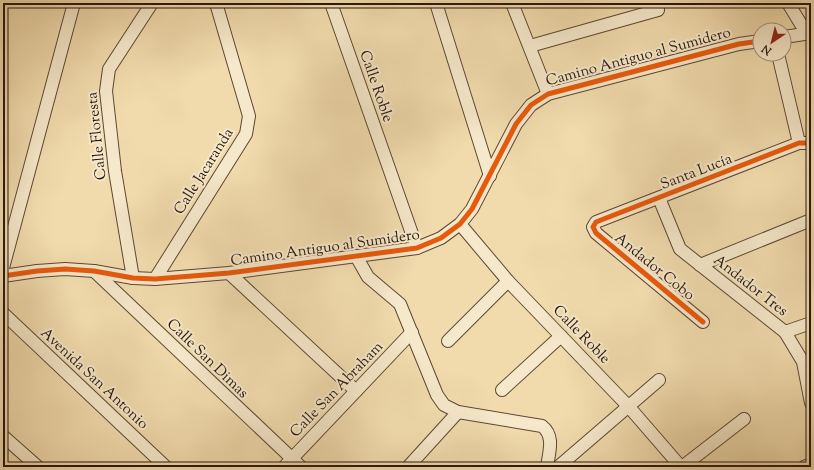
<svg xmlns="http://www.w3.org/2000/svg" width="814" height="470" font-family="'Sorts Mill Goudy',serif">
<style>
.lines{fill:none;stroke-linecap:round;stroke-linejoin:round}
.minor-casing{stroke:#5b4834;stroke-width:14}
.minor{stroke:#f6e8ca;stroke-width:12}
.cycleway-casing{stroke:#f6e8ca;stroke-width:8}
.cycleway{stroke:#e8590c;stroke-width:5}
.labels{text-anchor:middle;stroke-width:4;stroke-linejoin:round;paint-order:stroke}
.street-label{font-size:15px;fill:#29170c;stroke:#f6e8ca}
</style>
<rect width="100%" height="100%" fill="#f1dbad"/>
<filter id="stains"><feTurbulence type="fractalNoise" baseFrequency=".005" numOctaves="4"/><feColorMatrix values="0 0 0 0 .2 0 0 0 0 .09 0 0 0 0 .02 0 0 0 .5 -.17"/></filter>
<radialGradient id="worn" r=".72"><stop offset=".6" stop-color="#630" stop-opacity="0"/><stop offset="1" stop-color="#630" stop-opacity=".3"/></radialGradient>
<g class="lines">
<defs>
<g id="minor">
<polyline points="331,3 417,248"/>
<polyline points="436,3 490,176"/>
<polyline points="512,3 548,94"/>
<polyline points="788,3 807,34"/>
<polyline points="784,37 811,33"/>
<polyline points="530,46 658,10 655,3"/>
<polyline points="778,54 799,143"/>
<polyline points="659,198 680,249 785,332 803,362 811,403"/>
<polyline points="460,224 508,281 629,407 681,467"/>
<path d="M356,256L368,277L400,304L437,395L444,405L458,412L542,426C555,436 549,452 547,467"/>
<polyline points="700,265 811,220"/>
<polyline points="3,268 74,3"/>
<polyline points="94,271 301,467"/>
<polyline points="229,273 356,391"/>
<polyline points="3,276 37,271 65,269 94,271 133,278 155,279 229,273 417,248 441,238 460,224 472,209 516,124 531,105 548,94 739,44 760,41"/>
<polyline points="133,278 115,171 106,91 109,69 152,3"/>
<polyline points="155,279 246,134 249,116 216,3"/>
<polyline points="3,313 166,467"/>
<polyline points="703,322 596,233 593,227 596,222 799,143 811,143"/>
<polyline points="785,332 811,323"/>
<polyline points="448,341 508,281"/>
<polyline points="502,390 561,336"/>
<polyline points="3,436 38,467"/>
<polyline points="284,467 412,332"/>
<polyline points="408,467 458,412"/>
<polyline points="558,467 659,380"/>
<polyline points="682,467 744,419"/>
<polyline points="804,467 811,464"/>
</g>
</defs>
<use href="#minor" class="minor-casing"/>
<use href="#minor" class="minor"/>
<defs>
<g id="cycleway">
<polyline points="3,276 37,271 65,269 94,271 133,278 155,279 229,273 417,248 441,238 460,224 472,209 516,124 531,105 548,94 739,44 760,41"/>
<polyline points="703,322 596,233 593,227 596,222 799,143 811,143"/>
</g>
</defs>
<use href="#cycleway" class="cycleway-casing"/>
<use href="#cycleway" class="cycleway"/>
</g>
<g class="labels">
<g class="street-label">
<text transform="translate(638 56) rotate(-15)" y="5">Camino Antiguo al Sumidero</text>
<text transform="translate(377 86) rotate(71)" y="5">Calle Roble</text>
<text transform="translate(96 136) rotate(-96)" y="5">Calle Floresta</text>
<text transform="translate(203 171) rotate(-58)" y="5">Calle Jacaranda</text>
<text transform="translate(696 171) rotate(-21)" y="5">Santa Lucía</text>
<text transform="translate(325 247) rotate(-8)" y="5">Camino Antiguo al Sumidero</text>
<text transform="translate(655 266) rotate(39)" y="5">Andador Cobo</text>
<text transform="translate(751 285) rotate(38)" y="5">Andador Tres</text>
<text transform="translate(582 334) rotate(46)" y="5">Calle Roble</text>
<text transform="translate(208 358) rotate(44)" y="5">Calle San Dimas</text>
<text transform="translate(95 378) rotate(43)" y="5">Avenida San Antonio</text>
<text transform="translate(336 389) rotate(-46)" y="5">Calle San Abraham</text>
</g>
</g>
<rect width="814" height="470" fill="none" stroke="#f1dbad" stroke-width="16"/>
<rect x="4" y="4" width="806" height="462" fill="none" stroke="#29170c" stroke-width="2"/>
<rect x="8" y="8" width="798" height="454" fill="none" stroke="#29170c"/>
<g transform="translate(772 42) rotate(215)"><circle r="19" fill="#f6e8ca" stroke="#a4947e"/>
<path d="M0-3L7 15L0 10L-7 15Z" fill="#8f2418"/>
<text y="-6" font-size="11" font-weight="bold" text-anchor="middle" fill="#29170c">N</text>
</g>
<rect width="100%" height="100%" filter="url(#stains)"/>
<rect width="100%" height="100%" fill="url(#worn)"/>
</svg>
